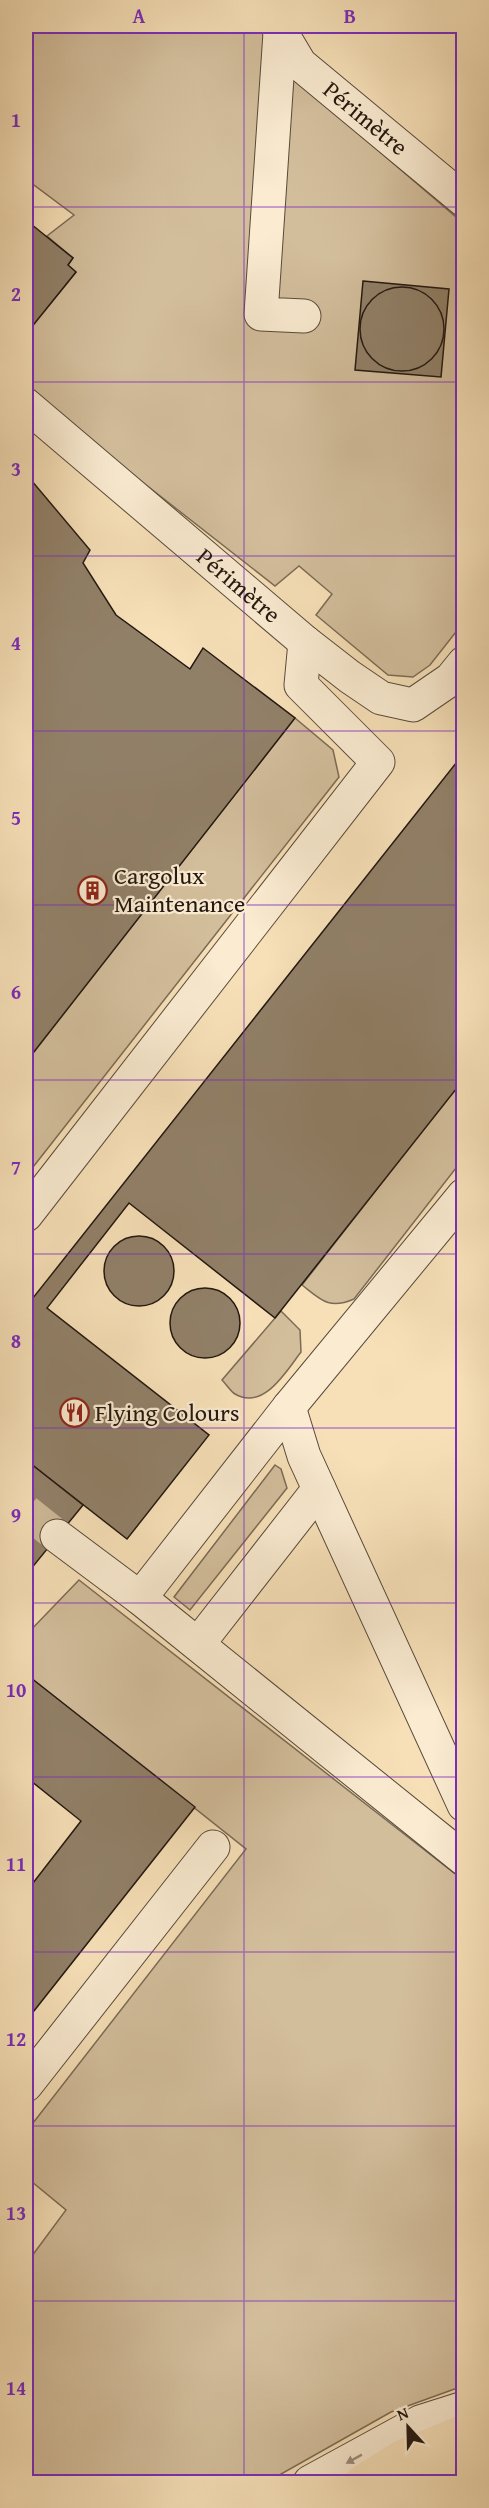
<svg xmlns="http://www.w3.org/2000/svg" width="489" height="2508" font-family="'Gentium Book Plus',serif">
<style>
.green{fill:#d3be9c;stroke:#7b6b56;stroke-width:1.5}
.building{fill:#918068;stroke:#231811;stroke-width:1.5}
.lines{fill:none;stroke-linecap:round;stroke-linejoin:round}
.minor-tunnel{stroke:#cdb897;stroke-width:33;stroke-dasharray:33 16;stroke-linecap:butt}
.minor-casing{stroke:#584a3b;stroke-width:35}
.major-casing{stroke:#231811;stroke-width:35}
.minor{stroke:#faebd1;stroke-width:33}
.major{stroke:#f7e0b8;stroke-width:33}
.oneway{fill:#998c7b}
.grid{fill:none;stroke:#7b2cbf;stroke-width:1.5;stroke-opacity:0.55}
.labels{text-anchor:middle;stroke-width:4.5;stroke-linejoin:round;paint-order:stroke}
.street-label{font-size:24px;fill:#231811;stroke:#faebd1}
.poi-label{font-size:24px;fill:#231811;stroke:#faebd1;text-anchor:start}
.neatline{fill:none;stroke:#7b2cbf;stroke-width:2}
.grid-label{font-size:20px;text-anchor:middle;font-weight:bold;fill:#7b2cbf}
</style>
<rect width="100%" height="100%" fill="#f7e0b8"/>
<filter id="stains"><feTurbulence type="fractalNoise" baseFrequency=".00333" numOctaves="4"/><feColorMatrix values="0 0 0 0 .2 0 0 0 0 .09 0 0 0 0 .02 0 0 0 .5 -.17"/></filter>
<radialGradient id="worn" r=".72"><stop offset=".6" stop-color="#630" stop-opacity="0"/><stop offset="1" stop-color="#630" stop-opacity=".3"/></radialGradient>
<g class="green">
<polygon points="26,26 308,26 304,32 263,52 463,223 463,623 430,665 413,677 388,675 316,615 332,594 299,566 275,586 26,391 26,334 76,272 68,265 73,258 47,236 74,215 26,179"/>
<polygon points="295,718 333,750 339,777 26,1176 26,1062"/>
<path d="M463,1079V1159L354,1299C329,1310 321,1300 302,1285Z"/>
<path d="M281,1311L300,1330L301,1352C287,1370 264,1411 235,1394C231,1392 226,1384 222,1380Z"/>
<polygon points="275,1465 281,1469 287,1488 190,1610 174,1597"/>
<polygon points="79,1580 463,1880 463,2386 391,2412 267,2482 26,2482 26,2264 66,2210 26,2177 26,2132 246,1849 26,1674 26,1635"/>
</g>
<g class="building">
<polygon points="26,220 73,258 68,265 76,272 26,334"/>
<polygon points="363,281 449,289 441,377 355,370"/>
<circle cx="402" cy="329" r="42"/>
<polygon points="26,474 90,550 83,563 116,615 190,669 203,648 295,718 26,1062"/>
<polygon points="464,753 464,1079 275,1318 129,1203 47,1308 209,1435 127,1539 26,1460 26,1292 33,1298"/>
<circle cx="139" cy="1271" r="35"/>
<circle cx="205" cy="1323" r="35"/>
<polygon points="26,1460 83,1505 26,1575"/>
<polygon points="26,1674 195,1807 26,2021 26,1892 81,1821 26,1777"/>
</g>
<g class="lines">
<polyline class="minor-tunnel" points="26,1511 57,1536"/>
<defs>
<g id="minor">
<path id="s1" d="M278,27L300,64L464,200"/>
<polyline points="280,33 261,314 304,316"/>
<path id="s2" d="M26,405L305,642L350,677L381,698L413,705L451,679L464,663"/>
<polyline points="26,1215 378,762 301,685 305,642"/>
<polyline points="289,1407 304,1456 464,1805"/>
<polyline points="57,1536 140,1598 464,1859"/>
<polyline points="140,1598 289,1407 464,1195"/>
<polyline points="198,1644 319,1489"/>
<polyline points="26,2085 213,1847"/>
<polyline points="310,2482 420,2422 464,2408"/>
</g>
<g id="major">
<polyline points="361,2482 403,2456 464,2431"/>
<polyline points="416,2482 443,2463 464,2454"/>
</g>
</defs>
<use href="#minor" class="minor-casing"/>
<use href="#major" class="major-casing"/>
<use href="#minor" class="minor"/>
<use href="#major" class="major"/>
</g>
<defs><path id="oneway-solid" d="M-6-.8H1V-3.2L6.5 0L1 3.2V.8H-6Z" transform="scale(1.5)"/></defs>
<use class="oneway" href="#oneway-solid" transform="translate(354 2459) rotate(151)"/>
<path class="grid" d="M244,26V2482M26,207H464M26,382H464M26,556H464M26,731H464M26,905H464M26,1080H464M26,1254H464M26,1428H464M26,1603H464M26,1777H464M26,1952H464M26,2126H464M26,2301H464"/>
<defs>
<symbol id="building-ring" viewBox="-11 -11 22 22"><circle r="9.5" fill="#faebd1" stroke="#8f2418" stroke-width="1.5"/><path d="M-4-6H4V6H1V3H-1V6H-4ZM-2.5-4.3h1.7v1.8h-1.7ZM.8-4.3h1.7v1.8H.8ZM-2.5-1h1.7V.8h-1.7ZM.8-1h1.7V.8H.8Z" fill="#8f2418"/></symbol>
<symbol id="restaurant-ring" viewBox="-11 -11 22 22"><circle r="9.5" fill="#faebd1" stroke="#8f2418" stroke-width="1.5"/><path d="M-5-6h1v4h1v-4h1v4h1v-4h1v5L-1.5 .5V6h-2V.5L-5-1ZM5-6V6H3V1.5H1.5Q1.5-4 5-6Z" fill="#8f2418"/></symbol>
</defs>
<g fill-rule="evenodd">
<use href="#building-ring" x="76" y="874" width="33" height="33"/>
<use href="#restaurant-ring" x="58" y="1396" width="33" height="33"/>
</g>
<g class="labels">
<g class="street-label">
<text dy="8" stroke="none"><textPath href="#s1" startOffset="128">Périmètre</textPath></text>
<text dy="8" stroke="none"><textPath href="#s2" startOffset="279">Périmètre</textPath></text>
</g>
<g class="poi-label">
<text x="114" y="884">Cargolux<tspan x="114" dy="28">Maintenance</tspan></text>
<text x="95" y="1421">Flying Colours</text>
</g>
</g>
<rect width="489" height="2508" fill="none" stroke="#f7e0b8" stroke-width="66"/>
<g transform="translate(408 2427) rotate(338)" stroke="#faebd1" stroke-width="4.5" paint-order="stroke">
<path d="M0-4.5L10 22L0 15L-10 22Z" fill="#231811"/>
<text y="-9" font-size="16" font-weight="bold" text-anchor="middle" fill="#231811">N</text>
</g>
<rect x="33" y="33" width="423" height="2442" class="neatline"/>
<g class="grid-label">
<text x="139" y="23">A</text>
<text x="350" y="23">B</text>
<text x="16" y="127">1</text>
<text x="16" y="301">2</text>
<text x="16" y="476">3</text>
<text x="16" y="650">4</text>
<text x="16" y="825">5</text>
<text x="16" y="999">6</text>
<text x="16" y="1174">7</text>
<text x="16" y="1348">8</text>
<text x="16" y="1522">9</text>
<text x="16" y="1697">10</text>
<text x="16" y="1871">11</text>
<text x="16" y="2046">12</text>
<text x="16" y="2220">13</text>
<text x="16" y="2395">14</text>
</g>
<rect width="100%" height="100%" filter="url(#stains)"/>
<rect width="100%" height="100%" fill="url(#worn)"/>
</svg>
